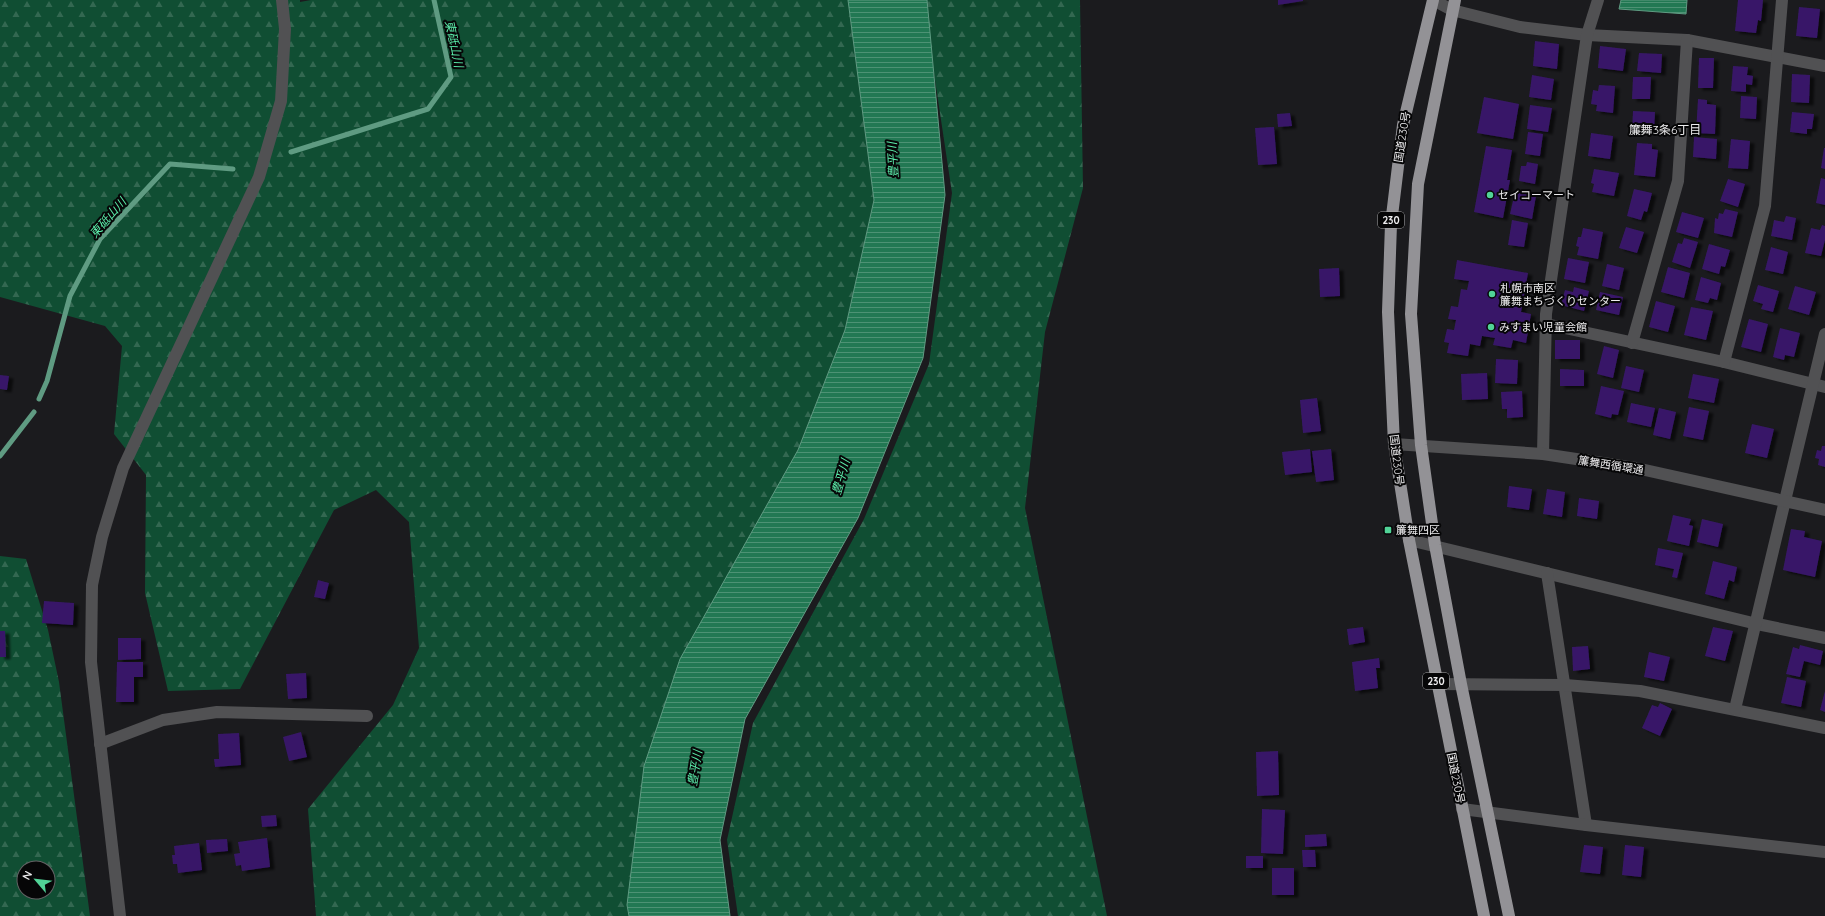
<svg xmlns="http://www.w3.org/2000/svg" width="1825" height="916" font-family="Quicksand,'Noto Sans JP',sans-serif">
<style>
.forest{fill:url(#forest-firs);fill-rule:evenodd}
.water{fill:url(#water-rules);stroke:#5f9b82}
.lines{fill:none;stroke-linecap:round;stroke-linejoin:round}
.stream{stroke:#5f9b82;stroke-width:5}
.building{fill:#371967;filter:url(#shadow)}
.minor{stroke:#515153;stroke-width:12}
.tertiary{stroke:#515153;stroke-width:12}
.trunk{stroke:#939296;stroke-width:12}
.poi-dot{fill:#51d397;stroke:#060607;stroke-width:1.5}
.labels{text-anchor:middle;stroke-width:4;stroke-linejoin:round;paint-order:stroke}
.shield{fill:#060607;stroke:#a8a8a9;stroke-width:1}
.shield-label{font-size:10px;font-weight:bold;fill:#eeedef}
.street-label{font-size:11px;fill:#eeedef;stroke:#060607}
.poi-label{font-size:11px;fill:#eeedef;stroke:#060607;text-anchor:start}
.water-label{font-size:12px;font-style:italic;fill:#5becaa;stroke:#060607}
.neighbourhood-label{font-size:12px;fill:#eeedef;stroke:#060607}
</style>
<defs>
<pattern id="forest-firs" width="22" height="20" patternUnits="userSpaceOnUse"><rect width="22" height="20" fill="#104e33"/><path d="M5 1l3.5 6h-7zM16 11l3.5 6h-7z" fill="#336851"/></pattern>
<pattern id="water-rules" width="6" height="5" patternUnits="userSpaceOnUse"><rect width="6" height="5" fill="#227853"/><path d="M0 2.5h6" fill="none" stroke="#4d9274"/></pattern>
<filter id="shadow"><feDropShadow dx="4.5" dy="2.5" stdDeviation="1" flood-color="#0009"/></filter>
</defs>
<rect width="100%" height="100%" fill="#1b1b1e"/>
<g class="forest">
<polygon points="0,0 300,0 300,2 311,0 848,0 874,200 845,330 798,450 627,905 629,916 316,916 308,809 393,705 419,648 409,522 376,490 334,510 240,689 168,691 145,593 146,475 114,434 122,346 105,326 0,297"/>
<polygon points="923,0 1080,0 1083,188 1045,332 1025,508 1107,916 738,916 727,840 753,723 864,519 929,364 952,193"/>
<path d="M0,556L26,559L48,630L59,682L90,916H0ZM24,868H48V892H24Z"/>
</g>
<g class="water">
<polygon points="848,0 927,0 945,195 923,358 858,518 745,719 720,840 730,916 629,916 627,905 644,766 680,659 798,450 845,330 874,200"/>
<polygon points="1621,0 1687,0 1686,14 1619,9"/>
</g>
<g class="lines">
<g class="stream">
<polyline points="291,152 428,109 451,77 434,0"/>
<polyline points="39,399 47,381 70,296 100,239 170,164 233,169"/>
<polyline points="0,456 34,412"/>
</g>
</g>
<g class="building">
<polygon points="1278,0 1303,0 1303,1 1278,5"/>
<polygon points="1738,0 1763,0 1761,21 1758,20 1756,33 1735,31"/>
<polygon points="1799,7 1820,9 1817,38 1796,36"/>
<polygon points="1535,41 1559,44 1557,69 1533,66"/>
<polygon points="1600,46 1626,49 1623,71 1598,68"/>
<polygon points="1639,53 1662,54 1661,73 1637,71"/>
<polygon points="1699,58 1714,58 1713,88 1698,88"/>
<polygon points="1733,66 1748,67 1747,75 1753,76 1752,85 1746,84 1746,92 1731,91"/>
<polygon points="1792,74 1810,75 1809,103 1791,102"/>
<polygon points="1532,75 1554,79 1551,100 1529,97"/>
<polygon points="1633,77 1651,77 1650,99 1632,99"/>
<polygon points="1599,85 1615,86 1613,113 1596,111 1597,105 1591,104 1593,90 1598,91"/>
<polygon points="1741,96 1757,97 1756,119 1740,118"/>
<polygon points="1484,97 1519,104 1513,139 1477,133"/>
<polygon points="1698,99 1707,100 1707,104 1716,105 1715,134 1696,133"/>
<polygon points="1530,105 1552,108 1548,132 1527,129"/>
<polygon points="1633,111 1655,112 1654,131 1632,130"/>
<polygon points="1792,112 1814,114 1812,129 1807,129 1807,134 1790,132"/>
<polygon points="1290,113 1292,126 1278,127 1277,114"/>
<polygon points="1274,127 1277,164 1258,165 1255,128"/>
<polygon points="1528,132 1543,134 1540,156 1525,154"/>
<polygon points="1591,133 1613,136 1610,159 1588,156"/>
<polygon points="1694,137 1717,139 1716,159 1693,157"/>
<polygon points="1731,139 1750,141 1748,169 1728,168"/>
<polygon points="1637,143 1652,144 1652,149 1658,150 1655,177 1634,175"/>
<polygon points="1486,146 1512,150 1507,180 1510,180 1503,218 1474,212"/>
<polygon points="1824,148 1825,148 1825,169 1821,168"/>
<polygon points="1527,162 1538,164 1535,184 1519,181 1521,166 1526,166"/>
<polygon points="1594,169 1619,173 1614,196 1592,192 1594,184 1591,183"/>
<polygon points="1821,178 1825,179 1825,205 1816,203"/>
<polygon points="1728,179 1745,184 1738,207 1720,201"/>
<polygon points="1634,189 1652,193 1647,212 1644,211 1641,220 1627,216"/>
<polygon points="1515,192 1536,196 1532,219 1510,214"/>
<polygon points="1725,209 1738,212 1732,237 1714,233 1715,218 1718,219 1719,213 1723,214"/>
<polygon points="1682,212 1704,218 1698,238 1676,232"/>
<polygon points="1786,216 1796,218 1792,240 1771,236 1774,220 1784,222"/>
<polygon points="1512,220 1528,223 1524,247 1508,245"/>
<polygon points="1822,225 1825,226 1825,240 1821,256 1805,253 1811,228 1820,230"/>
<polygon points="1626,227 1644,232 1637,253 1619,248"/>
<polygon points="1583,228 1603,232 1598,259 1577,255 1579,247 1576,246 1578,237 1581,237"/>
<polygon points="1684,238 1698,242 1690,268 1672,262 1678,243 1682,244"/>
<polygon points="1709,244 1730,250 1725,267 1721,266 1719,274 1702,269"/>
<polygon points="1771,247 1788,252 1783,274 1765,270"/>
<polygon points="1568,258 1589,262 1585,283 1564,279"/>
<polygon points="1457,260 1528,273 1521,312 1531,314 1526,343 1513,340 1511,348 1493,345 1495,338 1482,336 1480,346 1470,344 1468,356 1447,353 1449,343 1444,342 1447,329 1454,330 1456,320 1448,319 1451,306 1458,307 1461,289 1467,290 1469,281 1454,279"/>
<polygon points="1607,264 1624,268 1619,290 1602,286"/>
<polygon points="1668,267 1690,273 1684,298 1661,292"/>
<polygon points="1339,268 1340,296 1320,297 1319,269"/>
<polygon points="1701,277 1721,283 1717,300 1710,298 1708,303 1695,300"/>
<polygon points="1758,285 1779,291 1773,312 1761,309 1763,304 1753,301"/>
<polygon points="1795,286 1816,292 1809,315 1788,309"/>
<polygon points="1574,287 1589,291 1584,311 1561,305 1565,290 1573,292"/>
<polygon points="1600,292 1623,297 1619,315 1596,310"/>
<polygon points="1656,301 1675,306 1668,332 1649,327"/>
<polygon points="1691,307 1713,311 1706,340 1684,335"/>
<polygon points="1749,319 1768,324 1761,352 1741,347"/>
<polygon points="1780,328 1800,333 1794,357 1785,355 1784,360 1773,357"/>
<rect x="1555" y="340" width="25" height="19"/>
<polygon points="1604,346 1619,350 1613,378 1597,374"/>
<polygon points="1496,359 1518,360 1517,384 1495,383"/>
<polygon points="1626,366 1644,370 1639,392 1621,388"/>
<polygon points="1560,369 1584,370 1584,386 1560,386"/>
<polygon points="1487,373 1488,399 1462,400 1461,374"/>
<polygon points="1693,374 1719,379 1714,403 1688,398"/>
<polygon points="0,375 9,376 7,390 0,389"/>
<polygon points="1601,386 1624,391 1618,415 1612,414 1611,418 1595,414"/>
<polygon points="1522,391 1523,417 1507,418 1507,409 1502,409 1501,392"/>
<polygon points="1317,398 1321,431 1303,433 1300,400"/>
<polygon points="1631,403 1655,408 1651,427 1627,422"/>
<polygon points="1689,407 1709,411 1703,440 1683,436"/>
<polygon points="1659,408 1676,412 1670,439 1653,435"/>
<polygon points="1752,424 1774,429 1767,458 1745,453"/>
<polygon points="1822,446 1825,446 1825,467 1818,465 1819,459 1815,458 1817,450 1821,451"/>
<polygon points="1310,449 1312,472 1285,475 1282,452"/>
<polygon points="1331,449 1334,480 1316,482 1312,451"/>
<polygon points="1509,486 1532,489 1529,510 1507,507"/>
<polygon points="1547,489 1565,492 1562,517 1543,514"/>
<polygon points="1579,498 1599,501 1597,519 1577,516"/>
<polygon points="1673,515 1691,519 1689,525 1693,526 1689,546 1667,541"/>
<polygon points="1702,519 1723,524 1718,547 1697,542"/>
<polygon points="1791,529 1805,531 1804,537 1822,541 1815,577 1783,570"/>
<polygon points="1658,548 1683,553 1677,578 1672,577 1674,569 1655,565"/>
<polygon points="1713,561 1737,567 1734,582 1729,580 1724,599 1705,594"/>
<polygon points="318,580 329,583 325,599 314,597"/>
<polygon points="44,601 74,603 73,625 42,623"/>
<polygon points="1363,627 1365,642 1349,645 1347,629"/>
<polygon points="1713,627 1733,631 1725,661 1705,656"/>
<polygon points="0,631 5,631 6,657 0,657"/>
<polygon points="118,638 141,638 141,659 118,660"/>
<polygon points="1800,645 1823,651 1820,665 1804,661 1800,677 1786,674 1793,647 1799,649"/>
<polygon points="1588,646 1590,669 1573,671 1572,647"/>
<polygon points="1649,652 1670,657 1664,681 1644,677"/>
<polygon points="1379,658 1380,668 1376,668 1378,688 1355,691 1352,662"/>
<polygon points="117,662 143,662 143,677 134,677 134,702 116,702"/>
<polygon points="306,673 307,698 288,699 286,674"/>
<polygon points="1787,677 1806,681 1801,707 1781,703"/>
<polygon points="1825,691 1825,712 1820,710"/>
<polygon points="1660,703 1672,709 1660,736 1642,728 1652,705 1658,707"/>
<polygon points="301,732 307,757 289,761 283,737"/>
<polygon points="239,733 241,765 215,767 214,759 219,759 218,734"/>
<polygon points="1278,751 1279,795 1257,796 1256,752"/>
<polygon points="1262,809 1285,810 1283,854 1261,853"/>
<polygon points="276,815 277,826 262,827 261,816"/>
<polygon points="1326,834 1327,846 1305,847 1305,835"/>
<polygon points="267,838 270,867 242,871 241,865 236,866 234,854 240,853 238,842"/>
<polygon points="227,839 228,851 207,853 206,840"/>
<polygon points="199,843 202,870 178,873 177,864 173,864 172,855 175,855 174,846"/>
<polygon points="1584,845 1603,847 1600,874 1580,872"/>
<polygon points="1625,845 1644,847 1641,877 1622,875"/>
<polygon points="1302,850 1315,850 1316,867 1303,867"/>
<rect x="1246" y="856" width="17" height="12"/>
<rect x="1272" y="868" width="22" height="27"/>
</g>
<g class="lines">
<g class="minor">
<polyline points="1433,0 1452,10 1520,27 1587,35 1687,40 1825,66"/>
<polyline points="1546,324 1724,362 1825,387"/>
<polyline points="1632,343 1678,181 1687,40"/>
<polyline points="1724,362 1765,206 1782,0"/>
<polyline points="1543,454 1546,314 1587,35 1598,0"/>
<polyline points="1409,540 1757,624 1825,638"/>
<polyline points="1547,573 1586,825"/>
<polyline points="1437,684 1565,685 1640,691 1825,728"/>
<polyline points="1735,709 1825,334"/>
<polyline points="100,744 163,720 217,712 367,716"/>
<polyline points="1462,809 1586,825 1825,852"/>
</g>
<g class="tertiary">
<polyline points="1394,444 1543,454 1636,468 1825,510"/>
<polyline points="120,916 91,662 92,585 102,537 123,468 259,177 281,101 285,29 282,0"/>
</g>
<g class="trunk">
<polyline points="1433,0 1403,125 1391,224 1388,312 1394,444 1409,540 1484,916"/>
<polyline points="1455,0 1418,184 1411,314 1421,445 1435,545 1461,684 1509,916"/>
</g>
</g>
<g class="poi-dot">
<circle cx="1490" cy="195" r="4"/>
<circle cx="1492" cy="294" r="4"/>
<circle cx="1491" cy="327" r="4"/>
<rect x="1384" y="526" width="8" height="8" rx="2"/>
</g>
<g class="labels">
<g class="shield">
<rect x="1378" y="212" width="26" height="16" rx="3"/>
<rect x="1423" y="673" width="26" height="16" rx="3"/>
</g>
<g class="shield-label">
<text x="1391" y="224">230</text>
<text x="1436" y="685">230</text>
</g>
<g class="street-label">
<text transform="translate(1402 137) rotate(-81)" y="4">国道230号</text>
<text transform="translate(1397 460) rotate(83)" y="4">国道230号</text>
<text transform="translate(1611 465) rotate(9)" y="4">簾舞西循環通</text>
<text transform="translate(1456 778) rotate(79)" y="4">国道230号</text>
</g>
<g class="poi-label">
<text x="1498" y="199">セイコーマート</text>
<text x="1500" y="292">札幌市南区<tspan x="1500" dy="13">簾舞まちづくりセンター</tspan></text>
<text x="1499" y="331">みすまい児童会館</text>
<text x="1396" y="534">簾舞四区</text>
</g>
<g class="water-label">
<text transform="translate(454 44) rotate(78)" y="4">東砥山川</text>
<text transform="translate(893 160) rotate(-93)" y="4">豊平川</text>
<text transform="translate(108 218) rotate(-49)" y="4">東砥山川</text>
<text transform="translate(841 477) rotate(-74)" y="4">豊平川</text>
<text transform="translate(695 768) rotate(-81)" y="4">豊平川</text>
</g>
<g class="neighbourhood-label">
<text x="1665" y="134">簾舞3条6丁目</text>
</g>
</g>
<g transform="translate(36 880) rotate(298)"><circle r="19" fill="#060607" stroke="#636264"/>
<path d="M0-3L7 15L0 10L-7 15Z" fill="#51d397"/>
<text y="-6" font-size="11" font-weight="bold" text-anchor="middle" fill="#eeedef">N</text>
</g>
</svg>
